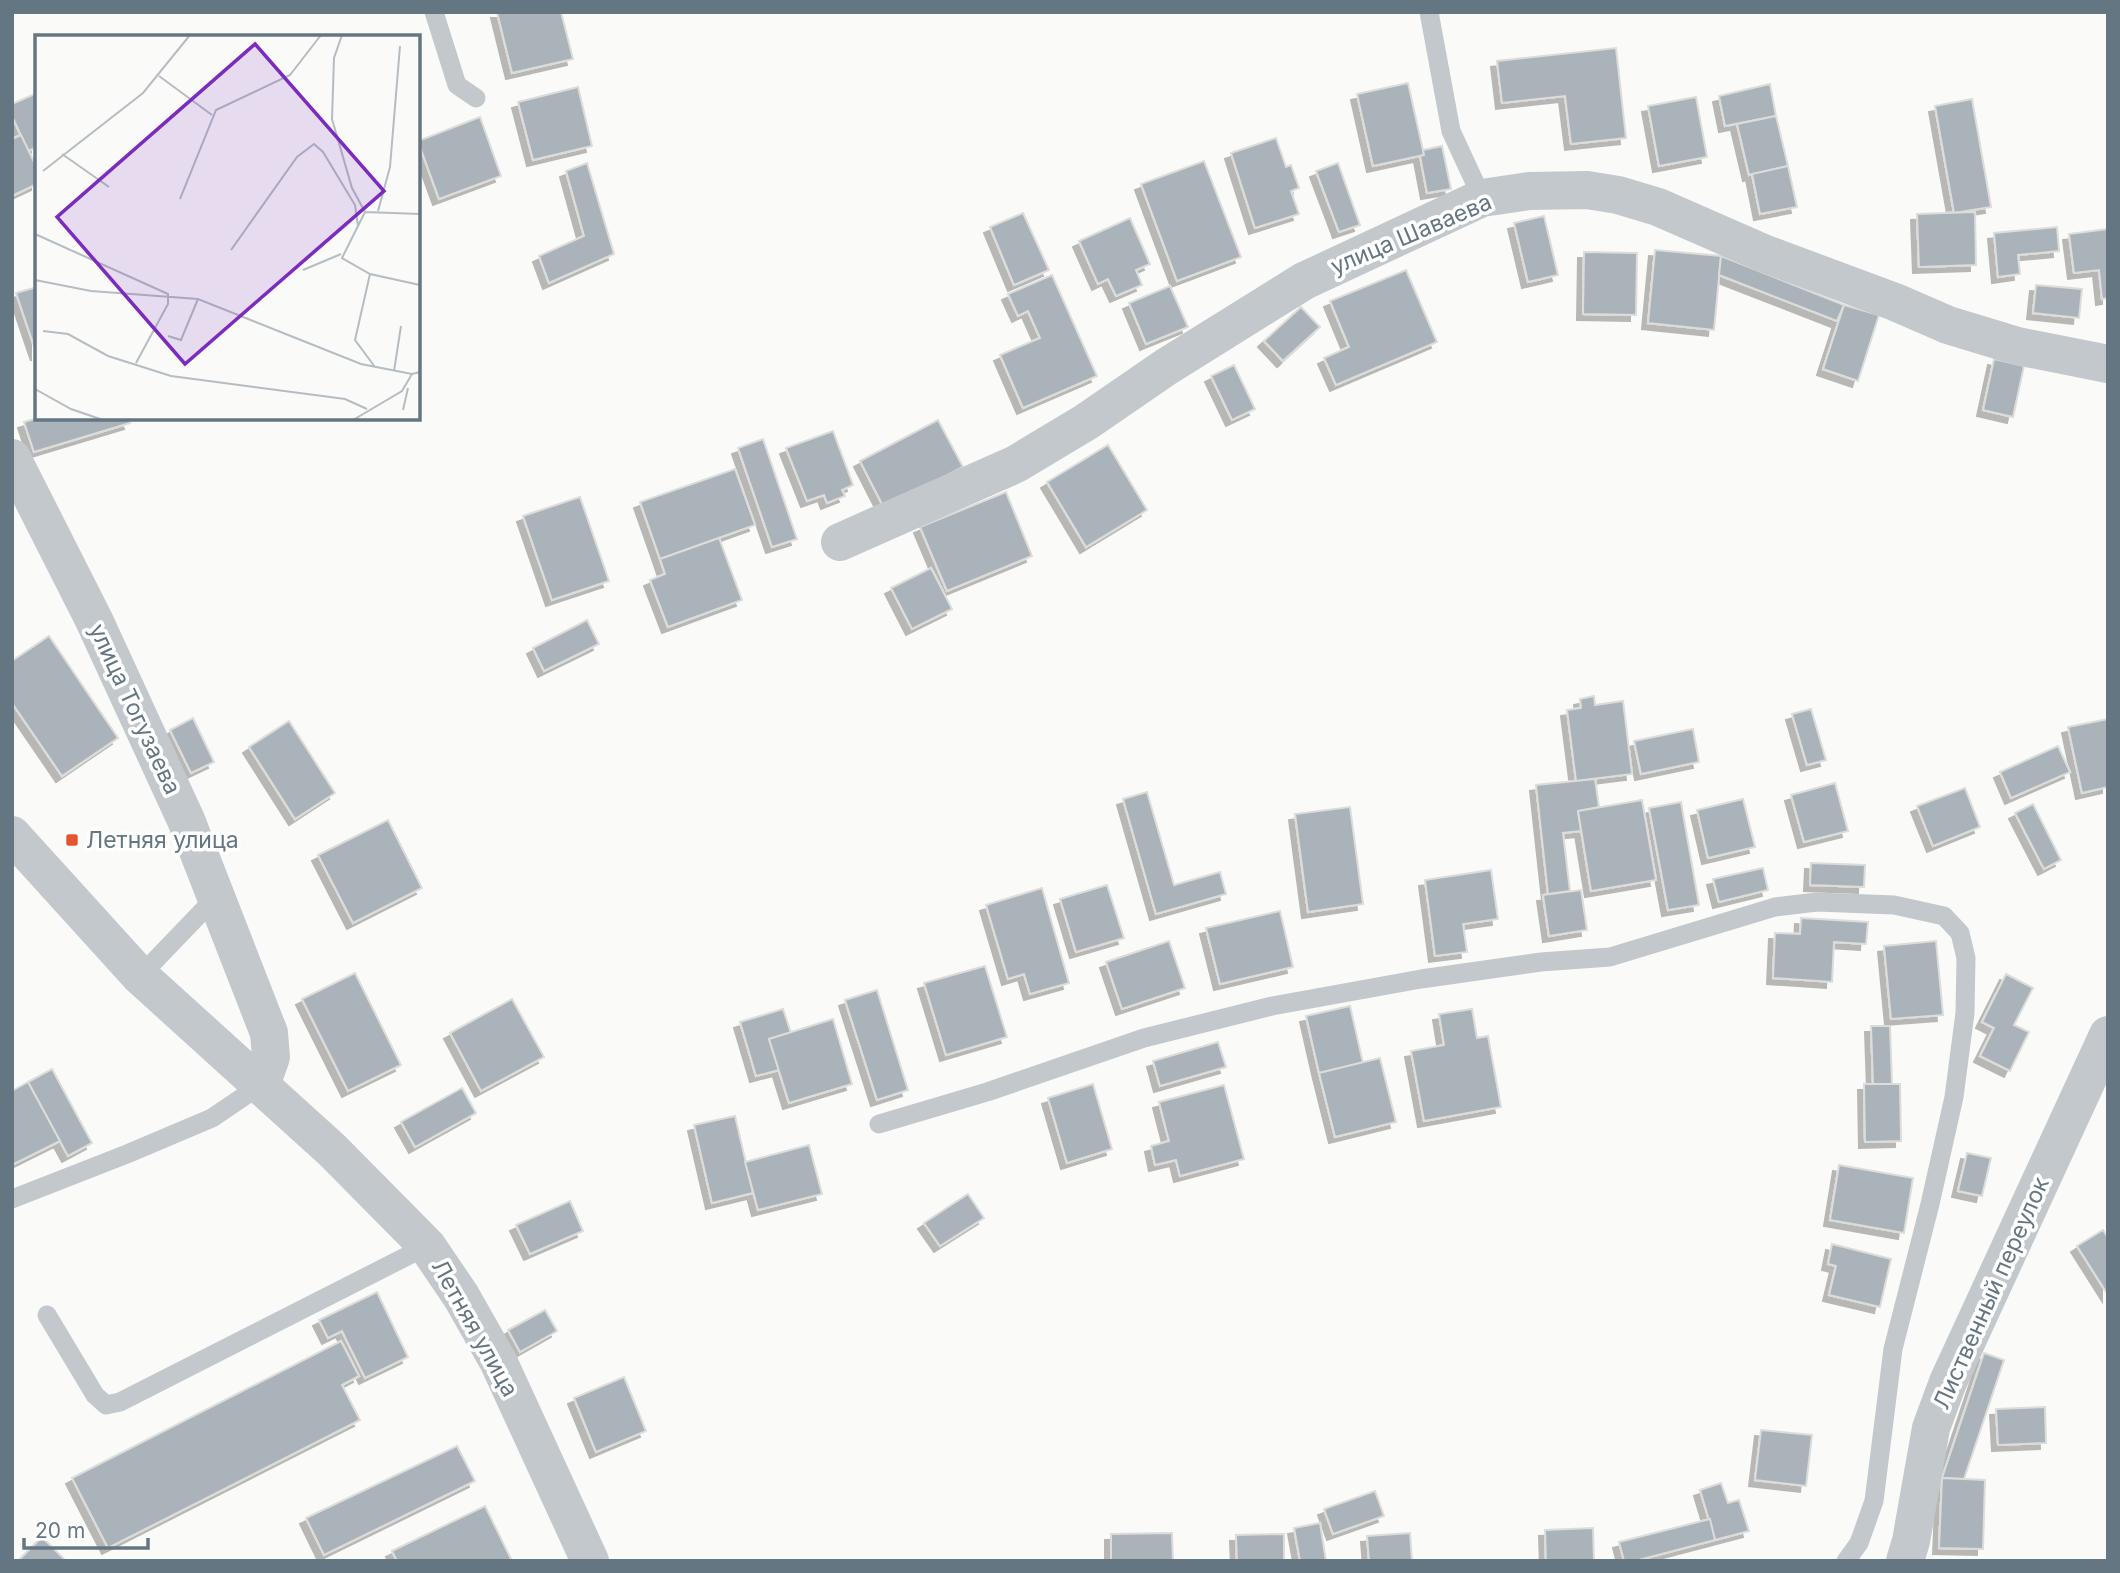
<svg xmlns="http://www.w3.org/2000/svg" width="2120" height="1573" font-family="Inter,sans-serif">
<style>
.building{fill:#aab3b9;stroke:#dcdcda;stroke-width:2;filter:url(#shadow)}
.lines{fill:none;stroke-linecap:round;stroke-linejoin:round}
.service{stroke:#c3c8cc;stroke-width:19}
.minor{stroke:#c3c8cc;stroke-width:38}
.poi-dot{fill:#e4572e;stroke:#fff;stroke-width:2.5}
.labels{text-anchor:middle;stroke-width:7;stroke-linejoin:round;paint-order:stroke}
.street-label{font-size:23px;fill:#657683;stroke:#fff}
.poi-label{font-size:23px;fill:#657683;stroke:#fff;text-anchor:start}
.inset-road{fill:none;stroke:#b5bdc2;stroke-width:2}
.view{fill:#7b2cbf;fill-opacity:0.15;stroke:#7b2cbf;stroke-width:3.5}
.inset-edge{fill:none;stroke:#657683;stroke-width:3.5}
</style>
<defs>
<filter id="shadow"><feDropShadow dx="-6" dy="6" stdDeviation="0" flood-color="#0004"/></filter>
</defs>
<rect width="100%" height="100%" fill="#fafaf8"/>
<g class="building">
<polygon points="497,12 561,12 573,59 512,73"/>
<polygon points="1616,48 1626,138 1571,144 1565,96 1502,103 1497,61"/>
<polygon points="1408,83 1424,155 1373,166 1357,94"/>
<polygon points="1770,84 1776,116 1725,126 1719,96"/>
<polygon points="578,87 592,146 533,160 518,102"/>
<polygon points="37,93 37,147 28,151 12,116 12,104"/>
<polygon points="1696,97 1707,157 1659,166 1648,106"/>
<polygon points="1972,99 1991,207 1954,213 1935,106"/>
<polygon points="1776,116 1788,166 1749,175 1737,124"/>
<polygon points="480,117 501,176 439,199 418,141"/>
<polygon points="21,135 37,168 37,184 12,196 12,139"/>
<polygon points="1276,138 1286,167 1291,165 1299,188 1291,191 1299,214 1255,228 1231,153"/>
<polygon points="1442,146 1451,189 1427,193 1420,156 1424,155 1423,150"/>
<polygon points="1204,161 1241,257 1177,281 1141,184"/>
<polygon points="587,163 614,254 549,283 539,256 584,236 566,171"/>
<polygon points="1338,163 1360,225 1339,232 1316,171"/>
<polygon points="1788,166 1797,207 1760,214 1752,174"/>
<polygon points="1975,212 1976,265 1919,267 1917,214"/>
<polygon points="1023,213 1049,270 1014,285 990,227"/>
<polygon points="1544,216 1558,275 1528,282 1514,223"/>
<polygon points="1130,218 1150,264 1136,270 1142,285 1116,296 1108,279 1098,284 1079,241"/>
<polygon points="2057,227 2059,251 2018,255 2020,274 1998,277 1994,233"/>
<polygon points="2108,229 2108,298 2102,299 2099,270 2074,273 2069,234"/>
<polygon points="1655,250 1721,256 1714,330 1648,323"/>
<polygon points="1584,252 1637,253 1636,315 1583,314"/>
<polygon points="1721,256 1844,305 1837,321 1719,275"/>
<polygon points="1406,270 1437,342 1336,385 1324,358 1349,347 1330,301"/>
<polygon points="1052,275 1097,376 1023,408 1000,355 1040,338 1028,311 1018,316 1008,294"/>
<polygon points="2036,285 2082,289 2079,318 2033,313"/>
<polygon points="1170,286 1188,327 1146,344 1129,303"/>
<polygon points="37,287 37,355 16,293"/>
<polygon points="1844,305 1879,315 1858,381 1823,369"/>
<polygon points="1301,307 1320,327 1283,361 1264,341"/>
<polygon points="1994,359 2024,366 2013,417 1983,410"/>
<polygon points="1234,365 1255,409 1232,420 1211,376"/>
<polygon points="38,418 128,418 130,423 34,452 24,422"/>
<polygon points="938,420 963,467 884,508 860,461"/>
<polygon points="833,431 853,485 842,490 845,496 827,503 824,495 807,501 786,448"/>
<polygon points="763,439 797,539 772,547 738,448"/>
<polygon points="1108,445 1147,510 1086,547 1047,482"/>
<polygon points="735,469 755,525 660,559 640,502"/>
<polygon points="1006,492 1032,556 947,591 920,527"/>
<polygon points="580,497 609,581 552,600 523,516"/>
<polygon points="719,538 742,600 668,627 650,580 665,574 660,559"/>
<polygon points="931,568 952,609 912,629 891,588"/>
<polygon points="587,620 599,644 544,671 533,648"/>
<polygon points="49,636 118,738 62,776 12,703 12,661"/>
<polygon points="1594,696 1595,705 1623,701 1632,774 1576,781 1567,710 1581,708 1580,699"/>
<polygon points="1811,709 1826,760 1807,765 1792,714"/>
<polygon points="193,718 214,762 191,773 170,730"/>
<polygon points="2108,719 2108,787 2082,793 2068,727"/>
<polygon points="289,721 335,793 295,819 249,747"/>
<polygon points="1693,729 1699,762 1641,774 1634,741"/>
<polygon points="2058,746 2070,772 2011,798 2000,772"/>
<polygon points="1595,779 1599,807 1578,811 1581,831 1563,833 1570,891 1548,894 1536,785"/>
<polygon points="1835,783 1848,831 1804,842 1791,795"/>
<polygon points="1965,788 1980,827 1933,846 1917,806"/>
<polygon points="1147,792 1174,885 1220,872 1226,894 1156,914 1123,799"/>
<polygon points="1743,799 1755,847 1708,858 1697,810"/>
<polygon points="1642,800 1656,880 1591,891 1578,811"/>
<polygon points="1681,802 1699,905 1668,910 1649,808"/>
<polygon points="2033,804 2061,860 2044,869 2015,813"/>
<polygon points="1350,807 1363,904 1308,912 1295,814"/>
<polygon points="388,820 422,888 353,923 318,855"/>
<polygon points="1811,863 1865,865 1864,887 1810,885"/>
<polygon points="1763,868 1768,890 1719,902 1713,879"/>
<polygon points="1491,870 1498,919 1463,924 1467,952 1435,956 1425,880"/>
<polygon points="1107,885 1124,938 1076,952 1060,899"/>
<polygon points="1042,888 1069,983 1030,994 1024,974 1008,979 986,905"/>
<polygon points="1581,890 1587,930 1549,936 1543,895"/>
<polygon points="1280,911 1293,967 1220,984 1206,928"/>
<polygon points="1801,918 1868,922 1866,944 1834,942 1832,982 1773,978 1775,933 1800,934"/>
<polygon points="1169,941 1185,988 1122,1009 1106,962"/>
<polygon points="1936,941 1943,1015 1891,1019 1884,946"/>
<polygon points="985,966 1007,1037 946,1055 924,983"/>
<polygon points="355,973 401,1065 348,1091 302,999"/>
<polygon points="2006,974 2033,988 2014,1025 2029,1032 2010,1071 1980,1056 1994,1028 1982,1022"/>
<polygon points="877,990 908,1090 877,1100 845,1000"/>
<polygon points="512,999 544,1057 481,1091 450,1033"/>
<polygon points="1350,1006 1363,1063 1319,1073 1306,1016"/>
<polygon points="783,1009 791,1033 769,1039 779,1070 756,1076 740,1022"/>
<polygon points="1472,1009 1477,1038 1488,1036 1501,1107 1424,1121 1411,1051 1444,1045 1439,1014"/>
<polygon points="833,1019 852,1084 789,1103 769,1039"/>
<polygon points="1871,1026 1890,1026 1892,1084 1873,1084"/>
<polygon points="1218,1042 1226,1067 1160,1086 1153,1061"/>
<polygon points="1380,1058 1396,1122 1335,1137 1319,1073"/>
<polygon points="52,1069 92,1143 68,1156 28,1082"/>
<polygon points="28,1082 60,1141 12,1165 12,1091"/>
<polygon points="1093,1084 1112,1149 1067,1163 1048,1098"/>
<polygon points="1864,1084 1900,1084 1901,1141 1865,1142"/>
<polygon points="1224,1085 1244,1159 1180,1176 1176,1160 1155,1165 1151,1146 1169,1141 1159,1102"/>
<polygon points="462,1088 476,1113 415,1147 401,1122"/>
<polygon points="735,1116 753,1193 712,1203 694,1125"/>
<polygon points="809,1145 822,1194 758,1210 745,1162"/>
<polygon points="1967,1153 1991,1158 1982,1196 1958,1191"/>
<polygon points="1839,1165 1913,1178 1904,1233 1830,1220"/>
<polygon points="968,1194 984,1218 940,1246 924,1223"/>
<polygon points="570,1201 583,1231 530,1254 516,1225"/>
<polygon points="2103,1230 2108,1238 2108,1295 2077,1246"/>
<polygon points="1832,1244 1891,1259 1880,1307 1829,1295 1836,1266 1828,1264"/>
<polygon points="377,1292 408,1357 365,1378 342,1331 328,1338 319,1320"/>
<polygon points="545,1310 557,1331 520,1352 508,1330"/>
<polygon points="341,1341 359,1376 342,1385 360,1420 108,1548 72,1478"/>
<polygon points="1984,1353 2004,1360 1964,1479 1942,1478"/>
<polygon points="624,1377 646,1431 596,1452 574,1398"/>
<polygon points="2045,1407 2046,1443 1998,1445 1996,1409"/>
<polygon points="1761,1430 1812,1435 1806,1486 1755,1480"/>
<polygon points="457,1446 475,1481 324,1555 306,1518"/>
<polygon points="1942,1478 1985,1480 1983,1549 1939,1548"/>
<polygon points="1721,1483 1728,1503 1739,1500 1749,1531 1715,1540 1700,1490"/>
<polygon points="1375,1491 1384,1516 1333,1534 1324,1509"/>
<polygon points="485,1506 512,1561 397,1561 392,1551"/>
<polygon points="1710,1519 1715,1540 1635,1561 1624,1561 1619,1542"/>
<polygon points="1320,1523 1326,1561 1300,1561 1294,1528"/>
<polygon points="1593,1528 1594,1561 1546,1561 1545,1530"/>
<polygon points="1172,1533 1173,1561 1111,1561 1111,1534"/>
<polygon points="1410,1533 1412,1561 1369,1561 1367,1536"/>
<polygon points="1284,1534 1284,1561 1237,1561 1236,1535"/>
<polygon points="42,1537 66,1561 18,1561"/>
</g>
<g class="lines">
<g class="service">
<polyline points="434,12 457,85 476,98"/>
<polyline points="1429,12 1451,131 1482,198"/>
<polyline points="140,976 215,898"/>
<polyline points="879,1124 987,1092 1144,1038 1272,1006 1421,979 1541,962 1610,957 1775,907 1817,902 1894,905 1944,916 1960,933 1966,958 1965,1013 1954,1097 1930,1204 1893,1349 1874,1501 1859,1543 1846,1561"/>
<polyline points="12,1199 127,1154 212,1118 261,1085"/>
<polyline points="47,1315 95,1395 106,1405 120,1402 427,1246"/>
</g>
<g class="minor">
<polyline points="12,458 94,620 186,820 269,1033 271,1057 261,1085"/>
<polyline points="840,542 1016,464 1086,422 1166,367 1304,281 1482,198 1529,191 1587,190 1618,195 1658,207 1763,253 1895,302 1948,325 2017,346 2108,364"/>
<polyline points="12,835 140,976 332,1150 427,1246 461,1296 499,1363 590,1561"/>
<polyline points="1905,1561 1911,1541 1931,1428 1948,1382 2108,1035"/>
</g>
</g>
<rect class="poi-dot" x="65" y="833" width="14" height="14" rx="3.5"/>
<g class="labels">
<g class="street-label">
<text transform="translate(1411 234) rotate(-23)" y="8">улица Шаваева</text>
<text transform="translate(135 709) rotate(65)" y="8">улица Тогузаева</text>
<text transform="translate(1991 1293) rotate(-66)" y="8">Лиственный переулок</text>
<text transform="translate(475 1328) rotate(61)" y="8">Летняя улица</text>
</g>
<g class="poi-label">
<text x="86" y="848">Летняя улица</text>
</g>
</g>
<g transform="translate(35 35)">
<rect width="385" height="385" fill="#fafaf8"/>
<path class="inset-road" d="M307,0L299,23L297,84L317,153L330,177M124,41L177,80M27,119L74,152M8,136L108,58L155,0M145,164L181,75L255,40L286,0M343,176L355,132L365,11M330,177L307,223L335,239L385,250M330,177L385,179M0,199L133,259V269L101,328M196,215L262,122L279,109L288,117L320,170L323,191M268,235L306,219M335,239L320,305L340,332M0,245L56,256L163,264L326,329L377,339L385,337M8,296L33,299L73,321L136,341L310,364L332,374M133,301L146,305L163,264M359,336L366,291M0,354L36,374L68,385M368,375L373,353M318,385L367,356L377,339"/>
<path class="view" d="M220,9L349,156L150,329L22,182Z"/>
<rect width="385" height="385" class="inset-edge"/>
</g>
<rect width="2120" height="1573" fill="none" stroke="#657683" stroke-width="28"/>
<path d="M24 1538v10h124v-10" fill="none" stroke="#657683" stroke-width="3.5"/>
<text x="35" y="1538" font-size="21" fill="#657683" stroke="#ffffff" stroke-width="5" paint-order="stroke">20 m</text>
</svg>
